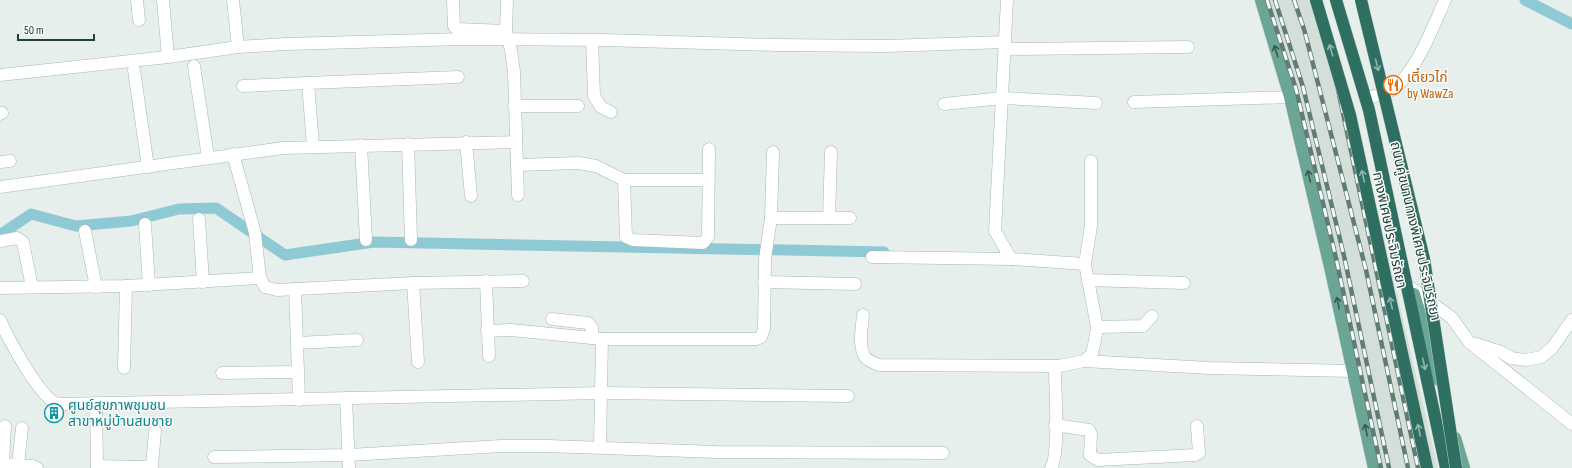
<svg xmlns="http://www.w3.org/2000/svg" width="1572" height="468" font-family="'Sofia Sans Condensed','Noto Sans Thai',sans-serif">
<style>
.built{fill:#d4dfda}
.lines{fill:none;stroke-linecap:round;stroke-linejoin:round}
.canal{stroke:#8ec9d4;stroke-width:11}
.minor-casing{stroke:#a8b8b2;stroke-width:13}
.major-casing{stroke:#c2cac8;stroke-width:13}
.highway-casing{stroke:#c2cac8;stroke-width:13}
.minor{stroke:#fff;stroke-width:12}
.major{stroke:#6aa596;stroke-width:12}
.highway{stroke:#2f6f62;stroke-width:12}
.rail-casing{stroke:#5f7d75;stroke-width:4.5}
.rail{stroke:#f7fbf9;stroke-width:3;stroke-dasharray:9;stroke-linecap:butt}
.highway-bridge-casing{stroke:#c2cac8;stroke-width:13;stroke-linecap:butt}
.highway-bridge{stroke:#2f6f62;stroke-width:12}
.oneway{stroke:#93b5ae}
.oneway2{stroke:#365b51}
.labels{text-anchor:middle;stroke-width:3;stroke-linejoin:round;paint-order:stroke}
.food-label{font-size:14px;fill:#c56008;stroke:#f7fbf9;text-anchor:start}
.street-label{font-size:14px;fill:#24423a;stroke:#f7fbf9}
.culture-label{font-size:14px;fill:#0d838f;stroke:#f7fbf9;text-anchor:start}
</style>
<rect width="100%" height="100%" fill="#e6efeb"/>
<polygon class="built" points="1263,0 1314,0 1354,111 1438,468 1377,468"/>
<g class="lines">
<g class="canal">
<polyline points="1525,0 1572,24"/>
<polyline points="0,235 31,214 76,226 131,221 179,209 216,208 285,255 374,242 884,252"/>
</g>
<defs>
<g id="minor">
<polyline points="137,0 139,20"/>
<polyline points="163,0 168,57"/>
<polyline points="233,0 238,47"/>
<polyline points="453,0 454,26 457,29 506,31"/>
<polyline points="507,0 506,31 511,50 514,72 518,195"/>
<polyline points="1007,0 995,231 1011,259"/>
<polyline points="592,40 594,96 601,107 611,112"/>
<polyline points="1005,49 1188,47"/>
<polyline points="194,66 208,157"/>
<polyline points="134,70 148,167"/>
<polyline points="0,75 168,57 238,47 286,44 462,39 604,40 776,45 886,46 1005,42"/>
<polyline points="243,86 308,83"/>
<path d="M1370,97C1376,96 1382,94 1388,92C1413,80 1434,25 1445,0"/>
<polyline points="1134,102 1290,97"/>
<polyline points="944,104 1002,98 1096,103"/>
<polyline points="514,106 578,106"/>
<polyline points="0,114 2,113"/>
<polyline points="466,142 471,196"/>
<polyline points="408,144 411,240"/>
<polyline points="361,145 366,240"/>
<polyline points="313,146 308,83 458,77"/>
<polyline points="0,162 10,161"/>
<polyline points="517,165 579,163 596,166 624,180 708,180"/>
<polyline points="624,180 626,237 633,240 703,243 708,237 709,149"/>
<polyline points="0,187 283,148 516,142"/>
<polyline points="771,218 850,218"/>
<polyline points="829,218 831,152"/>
<polyline points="199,219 203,282"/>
<polyline points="145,224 149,285"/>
<polyline points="85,231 96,287"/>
<polyline points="0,241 17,238 23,242 32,287"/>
<polyline points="872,257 1011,259 1085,264"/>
<polyline points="260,278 265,287 277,290 413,283 523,281"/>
<polyline points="1088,280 1184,283"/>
<polyline points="486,281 489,356"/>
<polyline points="764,282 855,284"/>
<polyline points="413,283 418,362"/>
<polyline points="0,288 126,286 260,278 255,233 233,154"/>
<polyline points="295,289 299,400"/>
<polyline points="1413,289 1452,318 1469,342 1572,424"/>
<path d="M863,315C862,327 858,346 865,357C868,361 875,363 879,365L1059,366L1084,361L1092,354L1095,340L1097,327L1085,264L1091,226V161"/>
<polyline points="552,319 588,323 592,328 592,338"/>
<path d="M0,320C8,338 40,399 58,404L602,393L848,396"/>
<polyline points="1097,327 1143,326 1152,316"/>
<polyline points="487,331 511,330 602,339 757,339 761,337 764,329 765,259 771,218 773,152"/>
<polyline points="297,343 357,340"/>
<polyline points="1476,344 1501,352 1511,358 1526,360 1541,357 1552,348 1572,320"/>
<polyline points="1084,361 1209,368 1353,371"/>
<polyline points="124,368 126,286"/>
<polyline points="222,373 297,372"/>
<polyline points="346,398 349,468"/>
<polyline points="96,403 97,468"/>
<polyline points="1055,425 1089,430 1091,434 1090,455 1098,460 1195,455 1199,453 1197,426"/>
<polyline points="600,446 602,339"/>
<polyline points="214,457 349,455 501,446 548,446 717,452 943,453"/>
<polyline points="0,464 33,466 37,468"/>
<polyline points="3,464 5,426"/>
<polyline points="18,465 22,428"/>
<polyline points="97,466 138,467 152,466 155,431"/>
<path d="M1051,468C1060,454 1055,389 1055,370L1059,366"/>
</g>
<g id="major">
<polyline points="1261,0 1290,97 1331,271 1374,468"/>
<polyline points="1414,294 1439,380"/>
<polyline points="1455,438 1464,468"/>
</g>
<polyline id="highway" points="1336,0 1369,110 1446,468"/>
</defs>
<use href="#minor" class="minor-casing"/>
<use href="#major" class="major-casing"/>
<use href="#highway" class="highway-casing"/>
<use href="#minor" class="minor"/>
<use href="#major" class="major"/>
<use href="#highway" class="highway"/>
<defs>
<g id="rail">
<polyline points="1267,0 1296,89 1336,258 1381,468"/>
<polyline points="1275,0 1303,87 1344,256 1389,468"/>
<polyline points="1294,0 1304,29 1366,270 1408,468"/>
<polyline points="1313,0 1325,28 1418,468"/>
</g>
</defs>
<use href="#rail" class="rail-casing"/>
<use href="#rail" class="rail"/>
<defs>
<g id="highway-bridge">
<polyline points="1316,0 1350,115 1427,468"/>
<polyline points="1361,0 1424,259 1456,468"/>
</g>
</defs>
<use href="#highway-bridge" class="highway-bridge-casing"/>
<use href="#highway-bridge" class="highway-bridge"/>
</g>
<defs><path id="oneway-shaft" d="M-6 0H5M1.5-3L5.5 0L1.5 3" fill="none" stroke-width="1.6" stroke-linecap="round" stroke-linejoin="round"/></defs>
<g class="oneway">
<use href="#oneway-shaft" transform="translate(1331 50) rotate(-106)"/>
<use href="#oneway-shaft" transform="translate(1377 65) rotate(76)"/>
<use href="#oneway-shaft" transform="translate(1363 176) rotate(-102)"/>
<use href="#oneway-shaft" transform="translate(1391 303) rotate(-102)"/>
<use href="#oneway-shaft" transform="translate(1424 364) rotate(78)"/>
<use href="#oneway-shaft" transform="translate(1419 430) rotate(-102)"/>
</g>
<g class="oneway2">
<use href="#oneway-shaft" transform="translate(1276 51) rotate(-107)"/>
<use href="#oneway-shaft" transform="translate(1309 176) rotate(-103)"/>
<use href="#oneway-shaft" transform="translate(1338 303) rotate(-102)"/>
<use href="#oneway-shaft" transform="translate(1366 430) rotate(-102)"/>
</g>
<defs>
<symbol id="restaurant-ring" viewBox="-11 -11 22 22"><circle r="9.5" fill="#f7fbf9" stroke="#e8710a" stroke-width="1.5"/><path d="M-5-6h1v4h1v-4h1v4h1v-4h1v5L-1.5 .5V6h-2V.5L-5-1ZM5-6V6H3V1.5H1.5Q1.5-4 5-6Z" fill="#e8710a"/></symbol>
<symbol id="building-ring" viewBox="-11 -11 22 22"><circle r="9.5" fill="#f7fbf9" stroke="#0f9aa8" stroke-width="1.5"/><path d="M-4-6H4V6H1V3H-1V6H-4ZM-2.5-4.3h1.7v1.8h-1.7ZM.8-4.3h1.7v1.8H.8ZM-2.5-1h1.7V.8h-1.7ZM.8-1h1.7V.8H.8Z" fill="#0f9aa8"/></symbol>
</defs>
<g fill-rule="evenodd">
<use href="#restaurant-ring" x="1382" y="74" width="22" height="22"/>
<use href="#building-ring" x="43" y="402" width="22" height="22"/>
</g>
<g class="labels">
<g class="food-label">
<text x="1407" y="82">เตี๋ยวไก่<tspan x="1407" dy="16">by WawZa</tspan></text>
</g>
<g class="street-label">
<text transform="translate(1390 230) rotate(78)" y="5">ทางพิเศษประจิมรัถยา</text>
<text transform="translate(1416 231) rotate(77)" y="5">ถนนคู่ขนานทางพิเศษประจิมรัถยา</text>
</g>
<g class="culture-label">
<text x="68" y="410">ศูนย์สุขภาพชุมชน<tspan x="68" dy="16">สาขาหมู่บ้านสมชาย</tspan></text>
</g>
</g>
<path d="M18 34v6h76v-6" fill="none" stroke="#24423a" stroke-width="2"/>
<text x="24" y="34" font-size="12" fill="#24423a" stroke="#f7fbf9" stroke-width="3" paint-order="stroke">50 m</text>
</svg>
